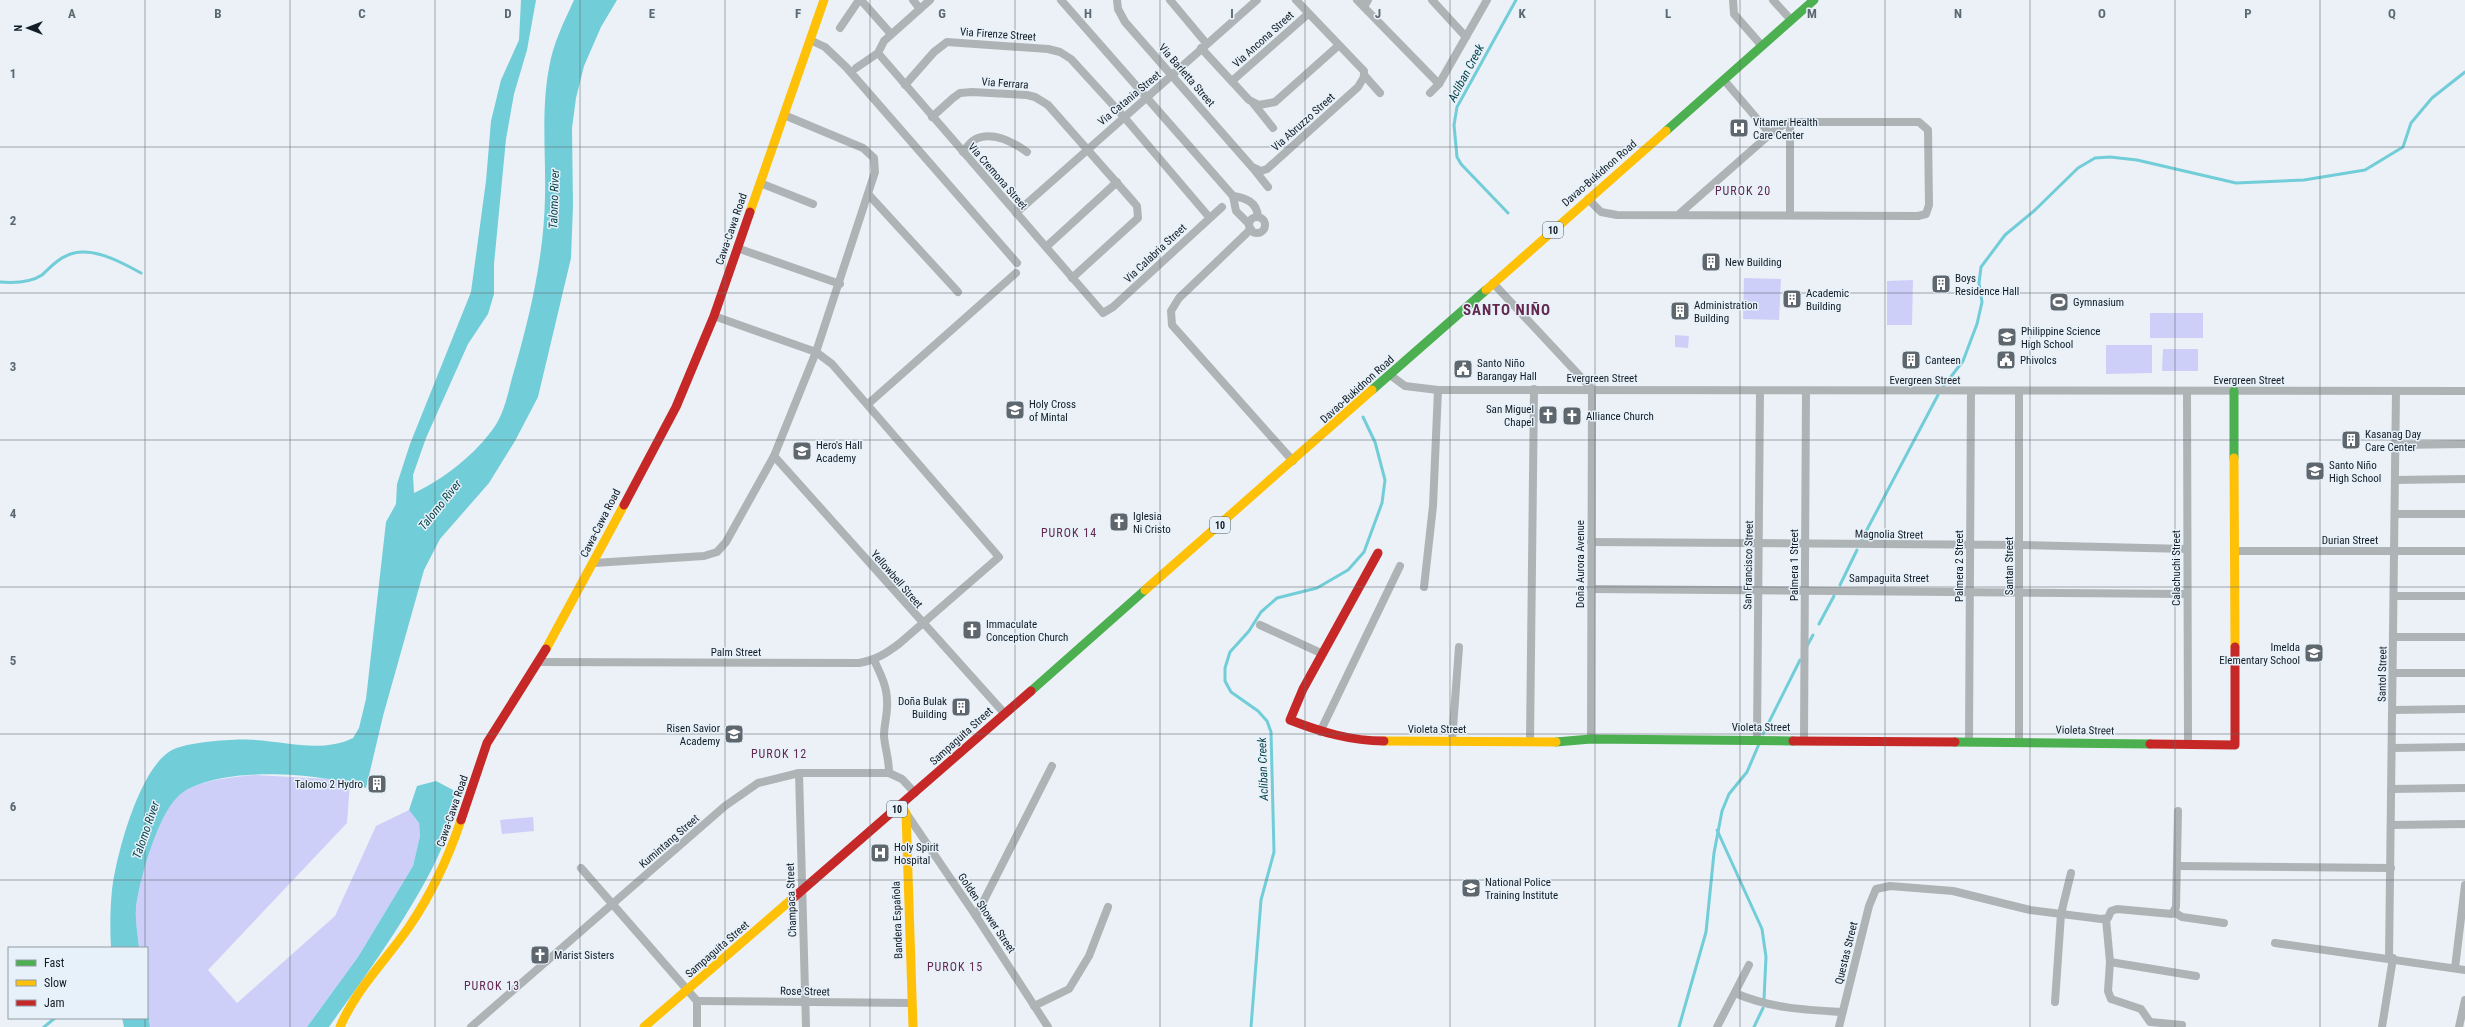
<svg xmlns="http://www.w3.org/2000/svg" width="2465" height="1027" font-family="'Roboto Condensed',sans-serif">
<style>
.green{fill:#cdcff9}
.water{fill:#71cdd8}
.lines{fill:none;stroke-linecap:round;stroke-linejoin:round}
.stream{stroke:#71cdd8;stroke-width:3}
.street{stroke:#aeb3b6;stroke-width:8}
.fast{stroke:#4caf50;stroke-width:9}
.slow{stroke:#ffc107;stroke-width:9}
.jam{stroke:#c62828;stroke-width:9}
.grid{fill:none;stroke:#5f676e;stroke-width:1;stroke-opacity:0.55}
.labels{text-anchor:middle;stroke-width:3;stroke-linejoin:round;paint-order:stroke}
.shield{fill:#e7f1fa;stroke:#535c64;stroke-width:1}
.shield-label{font-size:10px;font-weight:bold;fill:#131c24}
.street-label{font-size:11px;fill:#131c24;stroke:#e7f1fa}
.poi-label{font-size:11px;fill:#131c24;stroke:#e7f1fa;text-anchor:start}
.water-label{font-size:12px;font-style:italic;fill:#033f45;stroke:#e7f1fa}
.neighbourhood-label{font-size:12px;letter-spacing:1px;fill:#64284f;stroke:#e7f1fa}
.district-label{font-size:15px;font-weight:bold;letter-spacing:1px;fill:#64284f;stroke:#e7f1fa}
.grid-label{font-size:13px;text-anchor:middle;font-weight:bold;fill:#5f676e;stroke:#e7f1fa;stroke-width:3;stroke-linejoin:round;paint-order:stroke}
</style>
<rect width="100%" height="100%" fill="#ebf1f6"/>
<g class="green">
<polygon points="1744,278 1781,279 1779,320 1743,319"/>
<polygon points="1913,280 1912,325 1887,325 1887,281"/>
<rect x="2150" y="313" width="53" height="25"/>
<polygon points="1675,335 1689,336 1688,348 1675,347"/>
<polygon points="2106,345 2152,345 2152,373 2106,374"/>
<polygon points="2163,349 2198,349 2198,371 2162,371"/>
<path d="M253,775L329,779L350,783L347,823L208,970L237,1003L335,916L376,826L409,810L419,823L420,836L413,866L358,957L307,1027H150L147,1007V948H139C138,935 135,921 136,909C139,881 159,807 183,792C204,779 229,778 253,775Z"/>
<polygon points="533,817 534,831 502,834 500,820"/>
</g>
<g class="water">
<path d="M521,0H536L527,50L514,94L506,139L494,264V294L488,314L468,344L426,438L413,475L414,493C444,479 476,454 495,426C504,413 508,394 512,378C529,320 544,258 545,197C546,155 541,110 549,68C553,43 564,22 574,0H617L601,27L584,66L576,98L572,128L573,206L571,258L538,397L515,441L489,483L440,539L424,570L383,716L366,788C322,773 222,765 182,793C159,809 139,881 136,909C135,921 138,935 139,948H111C110,929 110,910 112,890C116,856 140,764 174,749C190,742 237,738 255,740C287,742 323,753 353,738L359,728L366,699L386,522L396,504L397,484L410,444L471,292L486,181L491,121L501,80L519,40Z"/>
<path d="M436,781L453,790C467,842 360,983 329,1027H307L358,957L413,866L420,836L419,823L409,810L417,786Z"/>
<polygon points="147,1007 150,1027 124,1027 122,1018 147,1018"/>
</g>
<g class="lines">
<g class="stream">
<polyline points="1508,213 1461,164 1457,157 1454,125 1457,107 1516,0"/>
<path d="M0,282C13,283 30,283 42,275C50,268 56,260 66,256C89,244 121,262 141,273"/>
<polyline points="1943,387 1963,361 1977,324 1982,302 1979,283 1981,267 2005,235 2035,210 2078,168 2095,158 2110,157 2137,160 2236,183 2304,180 2365,170 2403,147 2411,123 2432,98 2465,72"/>
<polyline points="1862,539 1938,395"/>
<polyline points="1840,585 1857,550"/>
<polyline points="1819,624 1834,596"/>
<polyline points="1807,646 1813,635"/>
<polyline points="1763,734 1800,660"/>
<polyline points="1717,830 1762,929 1766,957 1764,999"/>
<polyline points="44,1027 55,1018"/>
<polyline points="1251,1027 1261,900 1274,852 1271,732 1267,721 1258,711 1231,692 1225,681 1225,668 1230,652 1249,631 1261,612 1277,598 1317,588 1348,570 1364,552 1382,503 1385,480 1375,442 1363,417"/>
<polyline points="1679,1027 1706,932 1714,853 1722,811 1729,794 1747,772 1759,744"/>
<polyline points="1754,1027 1763,1008"/>
</g>
<g class="street">
<polyline points="861,0 891,34"/>
<polyline points="913,0 920,9"/>
<polyline points="1061,0 1233,196 1236,211 1249,224"/>
<polyline points="1117,0 1118,9 1125,22 1252,167 1261,171 1267,169 1358,87 1364,77 1364,71 1296,0"/>
<polyline points="1170,0 1206,43"/>
<polyline points="1357,0 1439,84"/>
<polyline points="1432,0 1466,37"/>
<polyline points="1733,0 1734,14 1762,46"/>
<polyline points="1773,0 1791,20"/>
<polyline points="1364,7 1368,0"/>
<polyline points="840,28 859,0"/>
<polyline points="810,40 825,47 846,67 1017,263"/>
<polyline points="1201,48 1249,100 1259,105 1275,102 1338,46"/>
<polyline points="878,53 1103,313 1113,307 1222,207"/>
<polyline points="856,68 878,53 884,41 930,0"/>
<polyline points="1364,75 1380,93"/>
<polyline points="1724,80 1770,134"/>
<polyline points="1232,81 1308,14"/>
<polyline points="905,85 934,52 947,42 1048,49 1060,52 1071,59 1124,117 1209,217"/>
<polyline points="1430,93 1439,84 1487,0"/>
<polyline points="1253,103 1273,128"/>
<polyline points="932,117 953,98 960,93 972,92 1027,95 1035,97 1048,105 1131,199 1137,206 1138,218 1072,278"/>
<path d="M963,152C966,148 970,142 974,140C992,130 1013,142 1027,152"/>
<polyline points="1253,168 1268,187"/>
<polyline points="760,183 813,204"/>
<polyline points="869,195 958,292"/>
<path d="M1233,196C1246,198 1257,202 1258,217"/>
<polyline points="1588,199 1601,212 1617,215 1918,216 1926,214 1929,205 1928,130 1919,122 1790,122 1777,128 1678,215"/>
<polyline points="1016,213 1257,0"/>
<polyline points="1790,215 1790,122"/>
<circle cx="1257" cy="225" r="8"/>
<polyline points="1251,229 1179,298 1171,311 1172,325 1293,461"/>
<polyline points="1046,247 1117,182"/>
<polyline points="737,248 840,284"/>
<polyline points="1493,283 1592,389 1591,739"/>
<polyline points="1390,375 1405,386 1438,390 2465,391"/>
<polyline points="2187,391 2188,744"/>
<polyline points="868,404 1016,273"/>
<polyline points="2396,445 2465,444"/>
<polyline points="774,456 1005,714"/>
<polyline points="2395,480 2465,479"/>
<polyline points="2395,514 2465,514"/>
<polyline points="1591,542 2020,545 2187,549"/>
<polyline points="2235,551 2465,551"/>
<polyline points="594,563 704,556 717,552 726,542 774,456 816,352 875,172 874,158 863,148 784,115"/>
<polyline points="1424,587 1433,506 1438,390"/>
<polyline points="1591,589 2187,594"/>
<polyline points="2394,596 2465,596"/>
<polyline points="1260,625 1323,654"/>
<polyline points="2393,637 2465,637"/>
<path d="M874,660C880,673 887,686 887,701C888,713 884,724 884,736C885,749 889,758 889,773"/>
<path d="M538,662L859,663C876,660 887,653 900,643L999,557L832,364L816,352L714,316"/>
<polyline points="2393,673 2465,673"/>
<polyline points="2393,710 2465,709"/>
<polyline points="1320,732 1400,566"/>
<polyline points="1757,739 1760,391"/>
<polyline points="1804,739 1806,391"/>
<polyline points="1452,741 1459,647"/>
<polyline points="1530,741 1534,389"/>
<polyline points="1969,741 1971,391"/>
<polyline points="2019,741 2019,391"/>
<polyline points="2392,748 2465,747"/>
<polyline points="799,773 806,1027"/>
<polyline points="2391,789 2465,788"/>
<polyline points="906,813 976,916 1048,1027"/>
<polyline points="2391,825 2465,824"/>
<polyline points="2178,866 2391,868"/>
<polyline points="581,868 697,1001"/>
<polyline points="2174,912 2182,917 2224,923"/>
<polyline points="976,916 1052,766"/>
<polyline points="2106,919 2110,962 2108,991 2111,999 2141,1009 2150,1022 2182,1025"/>
<polyline points="2275,943 2465,970"/>
<polyline points="2389,958 2396,391"/>
<polyline points="2110,962 2196,976"/>
<polyline points="2455,968 2465,885"/>
<path d="M1735,993C1769,1008 1805,1010 1842,1012"/>
<polyline points="697,1001 912,1003"/>
<polyline points="2055,1002 2061,914 2071,873"/>
<polyline points="1034,1006 1069,989 1089,956 1108,907"/>
<polyline points="471,1027 725,806 758,783 799,773 889,773 902,779 915,793"/>
<polyline points="697,1027 697,1001"/>
<polyline points="1717,1027 1749,965"/>
<polyline points="1839,1027 1869,906 1876,889 1890,886 1953,891 2030,910 2101,919 2108,918 2111,911 2117,909 2172,914 2176,907 2178,811"/>
<polyline points="2382,1027 2393,958"/>
<polyline points="2459,1027 2465,1000"/>
</g>
<g class="fast">
<polyline points="1666,131 1814,0"/>
<polyline points="1372,390 1486,290"/>
<polyline points="2234,391 2234,458"/>
<polyline points="1031,691 1145,590"/>
<polyline points="1556,742 1591,739 1793,741"/>
<polyline points="1955,742 2150,744"/>
</g>
<g class="slow">
<polyline points="750,212 824,0"/>
<polyline points="1486,290 1666,131"/>
<polyline points="2234,458 2235,647"/>
<polyline points="1145,590 1372,390"/>
<polyline points="546,649 624,505"/>
<polyline points="1384,741 1556,742"/>
<polyline points="901,806 906,813 913,1027"/>
<path d="M340,1027C356,989 386,960 409,927C432,893 448,859 461,820"/>
<polyline points="644,1027 792,899"/>
</g>
<g class="jam">
<polyline points="624,505 676,407 714,316 750,212"/>
<path d="M1378,553L1303,689L1290,720C1321,732 1351,741 1384,741"/>
<polyline points="1793,741 1955,742"/>
<polyline points="2150,744 2235,745 2235,647"/>
<polyline points="461,820 487,743 546,649"/>
<polyline points="792,899 1031,691"/>
</g>
</g>
<path class="grid" d="M145,0V948M290,0V1027M435,0V1027M580,0V1027M725,0V1027M870,0V1027M1015,0V1027M1160,0V1027M1305,0V1027M1450,0V1027M1595,0V1027M1740,0V1027M1885,0V1027M2030,0V1027M2175,0V1027M2320,0V1027M0,147H2465M0,293H2465M0,440H2465M0,587H2465M0,734H2465M0,880H2465M145,1018V1027"/>
<defs>
<symbol id="hospital-square" viewBox="-11 -11 22 22"><rect x="-9" y="-9" width="18" height="18" rx="4" fill="#5f676e" stroke="#e7f1fa"/><path d="M-5-5h3v3.5h4V-5h3V5h-3V1.5h-4V5h-3Z" fill="#fff"/></symbol>
<symbol id="building-square" viewBox="-11 -11 22 22"><rect x="-9" y="-9" width="18" height="18" rx="4" fill="#5f676e" stroke="#e7f1fa"/><path d="M-4-6H4V6H1V3H-1V6H-4ZM-2.5-4.3h1.7v1.8h-1.7ZM.8-4.3h1.7v1.8H.8ZM-2.5-1h1.7V.8h-1.7ZM.8-1h1.7V.8H.8Z" fill="#fff"/></symbol>
<symbol id="stadium-square" viewBox="-11 -11 22 22"><rect x="-9" y="-9" width="18" height="18" rx="4" fill="#5f676e" stroke="#e7f1fa"/><path d="M0-5a6.5 5 0 1 0 0 10a6.5 5 0 1 0 0-10ZM-3.5-1.8h7v3.6h-7Z" fill="#fff"/></symbol>
<symbol id="school-square" viewBox="-11 -11 22 22"><rect x="-9" y="-9" width="18" height="18" rx="4" fill="#5f676e" stroke="#e7f1fa"/><path d="M0-5L7-2L0 1L-7-2ZM-4 1L0 2.5L4 1V4Q0 6-4 4Z" fill="#fff"/></symbol>
<symbol id="civic-square" viewBox="-11 -11 22 22"><rect x="-9" y="-9" width="18" height="18" rx="4" fill="#5f676e" stroke="#e7f1fa"/><path d="M-.6-6.5H3V-4.5H.6V-3L4-1V1h2V6H-6V1h2V-1L-.6-3ZM-1.2 2.5V6h2.4V2.5Z" fill="#fff"/></symbol>
<symbol id="church-square" viewBox="-11 -11 22 22"><rect x="-9" y="-9" width="18" height="18" rx="4" fill="#5f676e" stroke="#e7f1fa"/><path d="M-1.2-6h2.4v3.5h3.3v2.4h-3.3V6h-2.4V-.1h-3.3v-2.4h3.3Z" fill="#fff"/></symbol>
<symbol id="university-square" viewBox="-11 -11 22 22"><rect x="-9" y="-9" width="18" height="18" rx="4" fill="#5f676e" stroke="#e7f1fa"/><path d="M0-5L7-2L0 1L-7-2ZM-4 1L0 2.5L4 1V4Q0 6-4 4Z" fill="#fff"/></symbol>
</defs>
<g fill-rule="evenodd">
<use href="#hospital-square" x="1728" y="117" width="22" height="22"/>
<use href="#building-square" x="1700" y="251" width="22" height="22"/>
<use href="#building-square" x="1930" y="273" width="22" height="22"/>
<use href="#building-square" x="1781" y="288" width="22" height="22"/>
<use href="#stadium-square" x="2048" y="291" width="22" height="22"/>
<use href="#building-square" x="1669" y="300" width="22" height="22"/>
<use href="#school-square" x="1996" y="326" width="22" height="22"/>
<use href="#building-square" x="1900" y="349" width="22" height="22"/>
<use href="#civic-square" x="1995" y="349" width="22" height="22"/>
<use href="#civic-square" x="1452" y="358" width="22" height="22"/>
<use href="#school-square" x="1004" y="399" width="22" height="22"/>
<use href="#church-square" x="1537" y="404" width="22" height="22"/>
<use href="#church-square" x="1561" y="405" width="22" height="22"/>
<use href="#building-square" x="2340" y="429" width="22" height="22"/>
<use href="#school-square" x="791" y="440" width="22" height="22"/>
<use href="#school-square" x="2304" y="460" width="22" height="22"/>
<use href="#church-square" x="1108" y="511" width="22" height="22"/>
<use href="#church-square" x="961" y="619" width="22" height="22"/>
<use href="#school-square" x="2303" y="642" width="22" height="22"/>
<use href="#building-square" x="950" y="696" width="22" height="22"/>
<use href="#school-square" x="723" y="723" width="22" height="22"/>
<use href="#building-square" x="366" y="773" width="22" height="22"/>
<use href="#hospital-square" x="869" y="842" width="22" height="22"/>
<use href="#university-square" x="1460" y="877" width="22" height="22"/>
<use href="#church-square" x="529" y="944" width="22" height="22"/>
</g>
<g class="labels">
<g class="shield">
<rect x="1543" y="222" width="20" height="16" rx="3"/>
<rect x="1210" y="517" width="20" height="16" rx="3"/>
<rect x="887" y="801" width="20" height="16" rx="3"/>
</g>
<g class="shield-label">
<text x="1553" y="234">10</text>
<text x="1220" y="529">10</text>
<text x="897" y="813">10</text>
</g>
<g class="street-label">
<text transform="translate(998 34) rotate(4)" y="4">Via Firenze Street</text>
<text transform="translate(1263 39) rotate(-42)" y="4">Via Ancona Street</text>
<text transform="translate(1187 75) rotate(49)" y="4">Via Barletta Street</text>
<text transform="translate(1005 83) rotate(4)" y="4">Via Ferrara</text>
<text transform="translate(1129 98) rotate(-40)" y="4">Via Catania Street</text>
<text transform="translate(1303 122) rotate(-42)" y="4">Via Abruzzo Street</text>
<text transform="translate(1599 173) rotate(-41)" y="4">Davao-Bukidnon Road</text>
<text transform="translate(998 176) rotate(49)" y="4">Via Cremona Street</text>
<text transform="translate(731 229) rotate(-71)" y="4">Cawa-Cawa Road</text>
<text transform="translate(1155 253) rotate(-43)" y="4">Via Calabria Street</text>
<text x="1602" y="382">Evergreen Street</text>
<text x="1925" y="384">Evergreen Street</text>
<text x="2249" y="384">Evergreen Street</text>
<text transform="translate(1357 389) rotate(-42)" y="4">Davao-Bukidnon Road</text>
<text transform="translate(600 523) rotate(-63)" y="4">Cawa-Cawa Road</text>
<text transform="translate(1889 534) rotate(1)" y="4">Magnolia Street</text>
<text x="2350" y="544">Durian Street</text>
<text transform="translate(1580 564) rotate(-90)" y="4">Doña Aurora Avenue</text>
<text transform="translate(1748 565) rotate(-89)" y="4">San Francisco Street</text>
<text transform="translate(1794 565) rotate(-90)" y="4">Palmera 1 Street</text>
<text transform="translate(1959 566) rotate(-90)" y="4">Palmera 2 Street</text>
<text transform="translate(2009 566) rotate(-90)" y="4">Santan Street</text>
<text transform="translate(2176 568) rotate(-90)" y="4">Calachuchi Street</text>
<text x="1889" y="582">Sampaguita Street</text>
<text transform="translate(897 579) rotate(49)" y="4">Yellowbell Street</text>
<text x="736" y="656">Palm Street</text>
<text transform="translate(2382 674) rotate(-89)" y="4">Santol Street</text>
<text x="1761" y="731">Violeta Street</text>
<text x="1437" y="733">Violeta Street</text>
<text transform="translate(2085 730) rotate(1)" y="4">Violeta Street</text>
<text transform="translate(961 736) rotate(-42)" y="4">Sampaguita Street</text>
<text transform="translate(452 811) rotate(-71)" y="4">Cawa-Cawa Road</text>
<text transform="translate(669 841) rotate(-41)" y="4">Kumintang Street</text>
<text transform="translate(791 900) rotate(-92)" y="4">Champaca Street</text>
<text transform="translate(987 913) rotate(56)" y="4">Golden Shower Street</text>
<text transform="translate(897 920) rotate(-92)" y="4">Bandera Española</text>
<text transform="translate(717 949) rotate(-41)" y="4">Sampaguita Street</text>
<text transform="translate(1846 953) rotate(-76)" y="4">Questas Street</text>
<text transform="translate(805 991) rotate(1)" y="4">Rose Street</text>
</g>
<g class="poi-label">
<text x="1753" y="126">Vitamer Health<tspan x="1753" dy="13">Care Center</tspan></text>
<text x="1725" y="266">New Building</text>
<text x="1955" y="282">Boys<tspan x="1955" dy="13">Residence Hall</tspan></text>
<text x="1806" y="297">Academic<tspan x="1806" dy="13">Building</tspan></text>
<text x="2073" y="306">Gymnasium</text>
<text x="1694" y="309">Administration<tspan x="1694" dy="13">Building</tspan></text>
<text x="2021" y="335">Philippine Science<tspan x="2021" dy="13">High School</tspan></text>
<text x="1925" y="364">Canteen</text>
<text x="2020" y="364">Phivolcs</text>
<text x="1477" y="367">Santo Niño<tspan x="1477" dy="13">Barangay Hall</tspan></text>
<text x="1029" y="408">Holy Cross<tspan x="1029" dy="13">of Mintal</tspan></text>
<text x="1534" y="413" text-anchor="end">San Miguel<tspan x="1534" dy="13">Chapel</tspan></text>
<text x="1586" y="420">Alliance Church</text>
<text x="2365" y="438">Kasanag Day<tspan x="2365" dy="13">Care Center</tspan></text>
<text x="816" y="449">Hero's Hall<tspan x="816" dy="13">Academy</tspan></text>
<text x="2329" y="469">Santo Niño<tspan x="2329" dy="13">High School</tspan></text>
<text x="1133" y="520">Iglesia<tspan x="1133" dy="13">Ni Cristo</tspan></text>
<text x="986" y="628">Immaculate<tspan x="986" dy="13">Conception Church</tspan></text>
<text x="2300" y="651" text-anchor="end">Imelda<tspan x="2300" dy="13">Elementary School</tspan></text>
<text x="947" y="705" text-anchor="end">Doña Bulak<tspan x="947" dy="13">Building</tspan></text>
<text x="720" y="732" text-anchor="end">Risen Savior<tspan x="720" dy="13">Academy</tspan></text>
<text x="363" y="788" text-anchor="end">Talomo 2 Hydro</text>
<text x="894" y="851">Holy Spirit<tspan x="894" dy="13">Hospital</tspan></text>
<text x="1485" y="886">National Police<tspan x="1485" dy="13">Training Institute</tspan></text>
<text x="554" y="959">Marist Sisters</text>
</g>
<g class="water-label">
<text transform="translate(1466 73) rotate(-62)" y="4">Acliban Creek</text>
<text transform="translate(554 199) rotate(-88)" y="4">Talomo River</text>
<text transform="translate(440 505) rotate(-51)" y="4">Talomo River</text>
<text transform="translate(1263 769) rotate(-92)" y="4">Acliban Creek</text>
<text transform="translate(146 830) rotate(-71)" y="4">Talomo River</text>
</g>
<g class="neighbourhood-label">
<text x="1743" y="195">PUROK 20</text>
<text x="1069" y="537">PUROK 14</text>
<text x="779" y="758">PUROK 12</text>
<text x="955" y="971">PUROK 15</text>
<text x="492" y="990">PUROK 13</text>
</g>
<g class="district-label">
<text x="1507" y="315">SANTO NIÑO</text>
</g>
</g>
<g class="grid-label">
<text x="72" y="18">A</text>
<text x="218" y="18">B</text>
<text x="362" y="18">C</text>
<text x="508" y="18">D</text>
<text x="652" y="18">E</text>
<text x="798" y="18">F</text>
<text x="942" y="18">G</text>
<text x="1088" y="18">H</text>
<text x="1232" y="18">I</text>
<text x="1378" y="18">J</text>
<text x="1522" y="18">K</text>
<text x="1668" y="18">L</text>
<text x="1812" y="18">M</text>
<text x="1958" y="18">N</text>
<text x="2102" y="18">O</text>
<text x="2248" y="18">P</text>
<text x="2392" y="18">Q</text>
<text x="13" y="78">1</text>
<text x="13" y="225">2</text>
<text x="13" y="371">3</text>
<text x="13" y="518">4</text>
<text x="13" y="665">5</text>
<text x="13" y="811">6</text>
</g>
<rect x="8" y="947" width="140" height="72" fill="#e7f1fa" stroke="#929ca4"/>
<rect x="16" y="960" width="20" height="6" fill="#4caf50" stroke="#929ca4"/>
<text x="44" y="967" font-size="12" fill="#131c24">Fast</text>
<rect x="16" y="980" width="20" height="6" fill="#ffc107" stroke="#929ca4"/>
<text x="44" y="987" font-size="12" fill="#131c24">Slow</text>
<rect x="16" y="1000" width="20" height="6" fill="#c62828" stroke="#929ca4"/>
<text x="44" y="1007" font-size="12" fill="#131c24">Jam</text>
<g transform="translate(28 28) rotate(270)" stroke="#e7f1fa" stroke-width="3" paint-order="stroke">
<path d="M0-3L7 15L0 10L-7 15Z" fill="#131c24"/>
<text y="-6" font-size="11" font-weight="bold" text-anchor="middle" fill="#131c24">N</text>
</g>
</svg>
